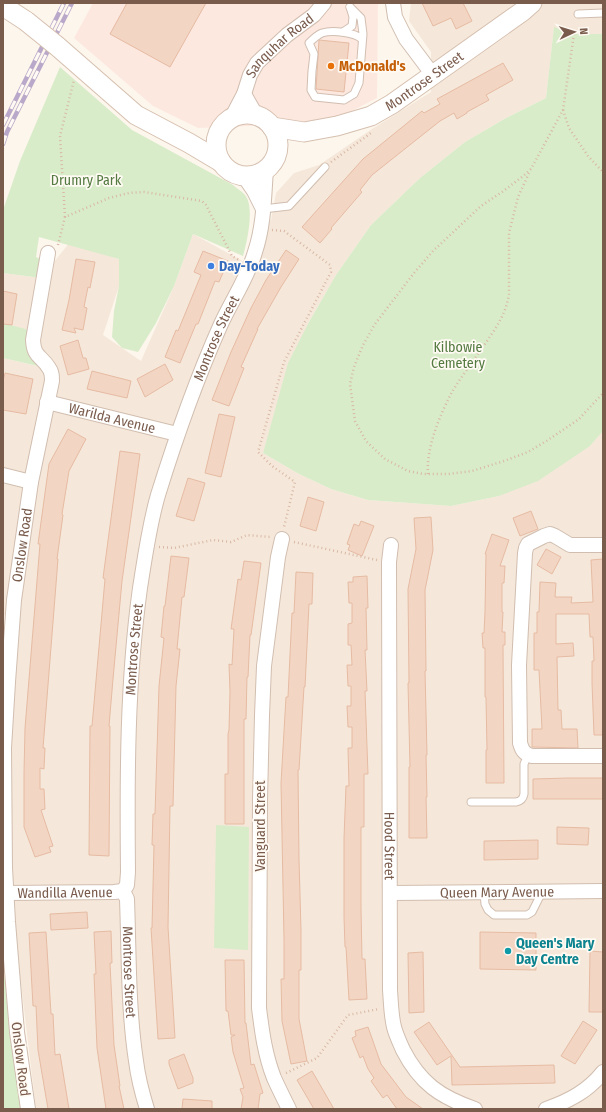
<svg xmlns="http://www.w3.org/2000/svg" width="606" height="1112" font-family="'Fira Sans Condensed',sans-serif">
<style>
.residential{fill:#f5e8da}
.commercial{fill:#fde8e0}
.green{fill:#d8ecc9}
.building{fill:#f3d5c3;stroke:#e6bba3}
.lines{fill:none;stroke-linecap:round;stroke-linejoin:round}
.lane-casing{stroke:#d1beb0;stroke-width:9}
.street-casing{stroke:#d1beb0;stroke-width:16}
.secondary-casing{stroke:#d6c0b0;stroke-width:21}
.path{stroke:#d9b8a5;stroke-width:2.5;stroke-dasharray:1 3;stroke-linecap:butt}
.lane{stroke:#fff;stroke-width:7}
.street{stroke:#fff;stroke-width:14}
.secondary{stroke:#fff;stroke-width:19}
.rail-casing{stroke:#b9a8c9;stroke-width:4.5}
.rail{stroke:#fffaf3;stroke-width:3;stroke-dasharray:9;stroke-linecap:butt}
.secondary-bridge-casing{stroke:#d6c0b0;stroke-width:21;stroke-linecap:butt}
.secondary-bridge{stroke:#fff;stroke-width:19}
.food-dot{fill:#e8710a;stroke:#fffaf3;stroke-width:1.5}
.shop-dot{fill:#3f7fe0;stroke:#fffaf3;stroke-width:1.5}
.culture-dot{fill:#0f9aa8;stroke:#fffaf3;stroke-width:1.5}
.labels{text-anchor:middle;stroke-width:3.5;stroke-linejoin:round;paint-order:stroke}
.street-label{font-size:14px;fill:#7a5c4d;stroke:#fffaf3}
.food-label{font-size:14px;font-weight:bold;fill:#c56008;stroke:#fffaf3;text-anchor:start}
.park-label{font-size:14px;fill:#537a41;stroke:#fffaf3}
.shop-label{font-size:14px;font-weight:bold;fill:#366cbe;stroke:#fffaf3;text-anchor:start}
.culture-label{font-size:14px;font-weight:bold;fill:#0d838f;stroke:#fffaf3;text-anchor:start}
</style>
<rect width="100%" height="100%" fill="#fdf6ec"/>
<polygon class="residential" points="411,3 603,3 603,34 574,34 554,28 546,98 506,118 465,142 420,178 371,225 336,275 309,322 263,453 299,474 331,489 368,500 451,506 499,496 590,446 603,431 603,1109 36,1109 20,976 3,978 3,862 7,783 20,618 3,615 3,358 41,367 3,323 3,273 41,278 70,242 127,262 103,335 141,361 174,286 193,234 250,265 261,229 271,220 276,193 294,173 319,165 372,129 431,92 431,52 409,21"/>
<polygon class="commercial" points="93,3 378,3 377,98 340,117 300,124 198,128 153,106 74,38"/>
<g class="green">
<polygon points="554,27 574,34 603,34 603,431 590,446 538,481 499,496 451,506 368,500 331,489 299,474 263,453 288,363 309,322 336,275 371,225 420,178 465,142 506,118 546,98"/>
<path d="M60,67L132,130L233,185C236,188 242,191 245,195C255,207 247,242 243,256L193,234L174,286L156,323L138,352L122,348L112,337L114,311L119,286V259L39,237L36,257L43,260L41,278L3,273V210L20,161Z"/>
<polygon points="3,323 29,330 42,367 3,358"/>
<polygon points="216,825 249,827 248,950 214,948"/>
<polygon points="12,976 17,1032 21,1109 3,1109 3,978"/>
</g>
<g class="building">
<polygon points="127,3 206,3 170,67 110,34"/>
<polygon points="422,3 463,3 472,21 456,29 451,18 433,26"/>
<polygon points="319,40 349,43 344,92 316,89"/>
<polygon points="503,63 513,80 486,95 489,100 467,112 467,113 457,119 454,113 440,121 372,175 360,190 362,192 331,228 332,229 320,243 302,227 363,159 422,111 424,113 440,104 437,99"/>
<polygon points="286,250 299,259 281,287 257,329 258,329 241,367 244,368 229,406 212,400 231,352 251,308 266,280"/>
<polygon points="203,251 228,261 219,282 215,281 198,324 196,324 180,363 165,357 176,330 178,331 201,275 194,272"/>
<polygon points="76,259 95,262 90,288 88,287 84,307 87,308 83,330 74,328 76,333 62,330 69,300"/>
<polygon points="3,291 17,294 12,325 3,324"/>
<polygon points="78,340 83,358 86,358 89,369 68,375 60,346"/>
<polygon points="165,364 173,380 145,397 137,379"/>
<polygon points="92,371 131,381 127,398 87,389"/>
<polygon points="5,373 33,379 26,414 3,410 3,381"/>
<polygon points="219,414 235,417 221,477 205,473"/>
<polygon points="68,429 86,439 69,471 62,514 63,515 57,559 58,559 43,748 45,748 44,769 40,768 40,789 44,789 45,809 41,810 53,846 49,847 51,852 35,857 24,827 24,773 25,728 40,544 38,544 49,464"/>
<polygon points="120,451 140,454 122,581 113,679 109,726 110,726 109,856 89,855 90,726 92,726 105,579 103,578"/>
<polygon points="188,478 205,483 194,521 176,516"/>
<polygon points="308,497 324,502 316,531 300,526"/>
<polygon points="531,511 538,529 520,536 513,518"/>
<polygon points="431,517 433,550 425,590 426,671 425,671 427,755 426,755 427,797 426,797 427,838 409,838 409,767 410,767 408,683 409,683 408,589 416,549 414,518"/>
<polygon points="361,521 374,526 362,556 348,550 350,545 347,544 354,524 359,526"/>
<polygon points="492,534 509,540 500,566 505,566 504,583 502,583 502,612 503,612 502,632 505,632 505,645 503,645 504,783 486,783 486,750 487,750 486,697 485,697 485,648 483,648 482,633 484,633 485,612 486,554 485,554"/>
<polygon points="546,549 561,557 552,574 537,565"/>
<polygon points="171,556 189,558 184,597 182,597 177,649 180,649 176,686 173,806 170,806 168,927 175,1038 158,1039 151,928 152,928 154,845 152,845 153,814 155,814 159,686 164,638 161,637 164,606 165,606"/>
<polygon points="603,559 603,735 594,735 592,683 592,661 594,661 593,637 590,637 589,614 556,614 556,644 573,643 574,656 557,657 558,710 561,710 562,729 577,729 578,748 532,747 532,729 542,729 539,670 534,670 534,633 537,633 537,612 539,612 540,582 556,583 555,597 572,597 571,603 593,602 591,560"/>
<polygon points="244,561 261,563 251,635 250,635 248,677 247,677 246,719 244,719 244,824 225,824 225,774 228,774 228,734 229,730 230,692 229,664 232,665 234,629 231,629 238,579 241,580"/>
<polygon points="296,572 313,573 312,604 309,604 305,687 304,687 299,770 298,770 299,860 301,930 301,970 299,970 299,1019 307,1061 291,1064 282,1021 281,979 284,979 284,939 281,783 286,697 288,697 292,613 294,613"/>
<polygon points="367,576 368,608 366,608 367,650 365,650 367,691 365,691 368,774 364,774 364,827 361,827 361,909 362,959 365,959 367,999 349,1000 346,947 345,947 344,917 344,838 346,786 349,786 348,748 352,748 352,727 348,727 347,706 351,706 351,686 348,686 347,665 352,665 351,645 348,645 348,624 352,623 352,603 349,603 348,582 353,582 353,577"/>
<polygon points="568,778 603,778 603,799 533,799 533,779"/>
<polygon points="557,827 589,828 588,845 557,844"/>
<polygon points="538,840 538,859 484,860 484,841"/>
<polygon points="87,912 88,928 51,930 50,914"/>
<polygon points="111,931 112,963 110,963 114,1045 120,1086 119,1086 124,1109 106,1109 97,1048 94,974 96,974 94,932"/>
<polygon points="46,932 51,1014 53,1014 55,1055 60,1054 69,1109 48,1109 38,1050 36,1006 33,1006 29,933"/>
<polygon points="480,932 536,933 536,970 480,969"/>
<polygon points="590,951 603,952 603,1012 589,1012"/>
<polygon points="423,952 424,1012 409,1013 408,953"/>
<polygon points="225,960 244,960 245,1023 246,1023 251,1065 254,1064 263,1093 260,1094 258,1109 241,1109 243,1097 240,1089 244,1088 233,1052 231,1037 235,1035 231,1035 228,1011 226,1011"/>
<polygon points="583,1021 597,1030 575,1064 561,1056"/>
<polygon points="429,1022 460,1067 554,1065 555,1083 452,1085 451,1056 437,1065 414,1032"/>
<polygon points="368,1027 381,1064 406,1097 423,1109 397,1109 387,1095 383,1098 371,1081 374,1078 368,1069 363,1056 360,1058 352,1038 356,1036 355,1031"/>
<polygon points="184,1054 193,1078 193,1083 178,1089 169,1064 169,1060"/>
<polygon points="312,1071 334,1109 314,1109 297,1080"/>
<polygon points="183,1099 212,1101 212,1109 182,1109"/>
</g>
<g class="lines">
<defs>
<g id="lane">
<path d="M350,7L361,18L363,34L359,83L354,94L344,100L315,97L311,90L312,71L314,54L309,43C312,40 317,35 322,33C332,30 354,32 362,39"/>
<polyline points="578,14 603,13"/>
<polyline points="343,32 352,26 353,17 350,7"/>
<polyline points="263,209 289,206 325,167"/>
<path d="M471,802H516C521,801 523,799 524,794V764L528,755"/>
<polyline points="484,893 485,904 488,910 494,915 527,915 532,912 542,892"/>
</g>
<g id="street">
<polyline points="393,3 395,17 406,39 433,75"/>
<polyline points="244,94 256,115"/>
<path id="s1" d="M232,117L244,94L250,75L257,63L287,35L314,15L324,3"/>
<polyline points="243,175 254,191 263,209"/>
<path id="s2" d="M47,402L177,434"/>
<polyline points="3,475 31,482"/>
<path d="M282,539L278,557L264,666L262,715L260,800L259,1008C262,1032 265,1055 274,1078C279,1089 284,1099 289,1109"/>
<path id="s3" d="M391,545L389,562L390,990C391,1002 391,1015 394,1027C396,1035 400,1043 403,1050C420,1083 440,1097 475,1109"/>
<path d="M603,545H570L555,536L550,534L544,536L528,544L526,548L525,553L519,665L520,743C522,750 524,754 532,756H603"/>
<path id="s4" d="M123,891L127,885L128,872C127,778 127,682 140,588C145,557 149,526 158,495C176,437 196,380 221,324C232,300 248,277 255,252C264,225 264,197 266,169"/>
<path id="s5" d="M123,891L127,899C129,953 128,1008 136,1061C138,1077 142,1093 147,1109"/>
<path id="s6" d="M6,893L114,892L123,891"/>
<path id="s7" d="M391,893L603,891"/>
<path id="s8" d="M28,1109L17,1032L8,922L5,868L4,748L8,682L14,600L31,482L52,381C52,376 52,372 49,368C41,355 34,358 33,340L48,253"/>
<path d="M546,1109C569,1101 588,1091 603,1072"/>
</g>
<g id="secondary">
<polyline points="3,6 26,21"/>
<polyline points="57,46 136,115 189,143 221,162"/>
<circle cx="247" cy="145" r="31"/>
<path id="s9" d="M272,127L304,132L337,126L371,116L392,104L523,11L532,3"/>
</g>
</defs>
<use href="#lane" class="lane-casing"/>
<use href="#street" class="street-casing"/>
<use href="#secondary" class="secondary-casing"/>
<g class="path">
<polyline points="574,34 563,110 531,169 522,177 502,192 481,206 433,251 414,273 375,324 363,345 354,367 350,384 355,421 366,441 385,459 408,471 423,474 448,474 472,471 504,461 528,452 548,440 579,419 603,393"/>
<polyline points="563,110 569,128 588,156 603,172"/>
<polyline points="331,162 371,133"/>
<polyline points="65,217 60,136 74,80"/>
<polyline points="272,230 284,231 330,265 331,272 284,362 258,452 272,466 295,482 284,527"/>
<polyline points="58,245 65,217 109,198 129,193 144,192 202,201 206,205 232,256 239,260"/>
<path d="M428,474C426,447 440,415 452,392C461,377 472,363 482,348C494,331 506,315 509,294V233L518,197L530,171"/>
<polyline points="294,542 377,560"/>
<polyline points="159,547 174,548 213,540 231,542 247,535 270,537"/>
<polyline points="286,1073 317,1058 348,1015 379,1009"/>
</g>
<use href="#lane" class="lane"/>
<use href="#street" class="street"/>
<use href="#secondary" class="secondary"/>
<defs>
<g id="rail">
<polyline points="3,125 64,3"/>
<polyline points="3,144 7,132 72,3"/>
</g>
</defs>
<use href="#rail" class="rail-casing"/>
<use href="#rail" class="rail"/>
<defs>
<polyline id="secondary-bridge" points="26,21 57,46"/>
</defs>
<use href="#secondary-bridge" class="secondary-bridge-casing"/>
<use href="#secondary-bridge" class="secondary-bridge"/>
</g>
<circle class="food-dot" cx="331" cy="66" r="4"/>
<circle class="shop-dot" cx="211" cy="266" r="4"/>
<circle class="culture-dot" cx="508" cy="951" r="4"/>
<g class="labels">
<g class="street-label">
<text dy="5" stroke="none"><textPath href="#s1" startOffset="88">Sanquhar Road</textPath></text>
<text dy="5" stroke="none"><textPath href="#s9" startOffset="165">Montrose Street</textPath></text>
<text dy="5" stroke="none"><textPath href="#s4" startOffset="567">Montrose Street</textPath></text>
<text dy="5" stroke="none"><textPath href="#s2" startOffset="67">Warilda Avenue</textPath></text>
<text dy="5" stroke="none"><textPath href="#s8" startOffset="566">Onslow Road</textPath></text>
<text dy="5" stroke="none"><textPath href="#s4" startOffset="243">Montrose Street</textPath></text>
<text transform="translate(260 826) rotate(-90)" y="5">Vanguard Street</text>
<text dy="5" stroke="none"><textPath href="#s3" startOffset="301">Hood Street</textPath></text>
<text dy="5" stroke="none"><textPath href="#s6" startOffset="59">Wandilla Avenue</textPath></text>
<text dy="5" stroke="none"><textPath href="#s7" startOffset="106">Queen Mary Avenue</textPath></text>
<text dy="5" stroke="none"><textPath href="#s5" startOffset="82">Montrose Street</textPath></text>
<text transform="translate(21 1059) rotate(83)" y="5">Onslow Road</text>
</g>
<g class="food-label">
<text x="339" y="71">McDonald's</text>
</g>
<g class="park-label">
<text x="86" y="185">Drumry Park</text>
<text x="458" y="352">Kilbowie<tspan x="458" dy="16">Cemetery</tspan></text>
</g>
<g class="shop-label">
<text x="219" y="271">Day-Today</text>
</g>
<g class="culture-label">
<text x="516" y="948">Queen's Mary<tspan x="516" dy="16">Day Centre</tspan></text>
</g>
</g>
<rect width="606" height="1112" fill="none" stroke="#7a5c4d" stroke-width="8"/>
<g transform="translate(574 32) rotate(86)" stroke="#fffaf3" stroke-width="3" paint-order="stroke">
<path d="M0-3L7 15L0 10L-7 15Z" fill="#7a5c4d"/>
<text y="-6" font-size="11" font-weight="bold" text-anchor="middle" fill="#7a5c4d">N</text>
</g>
</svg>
